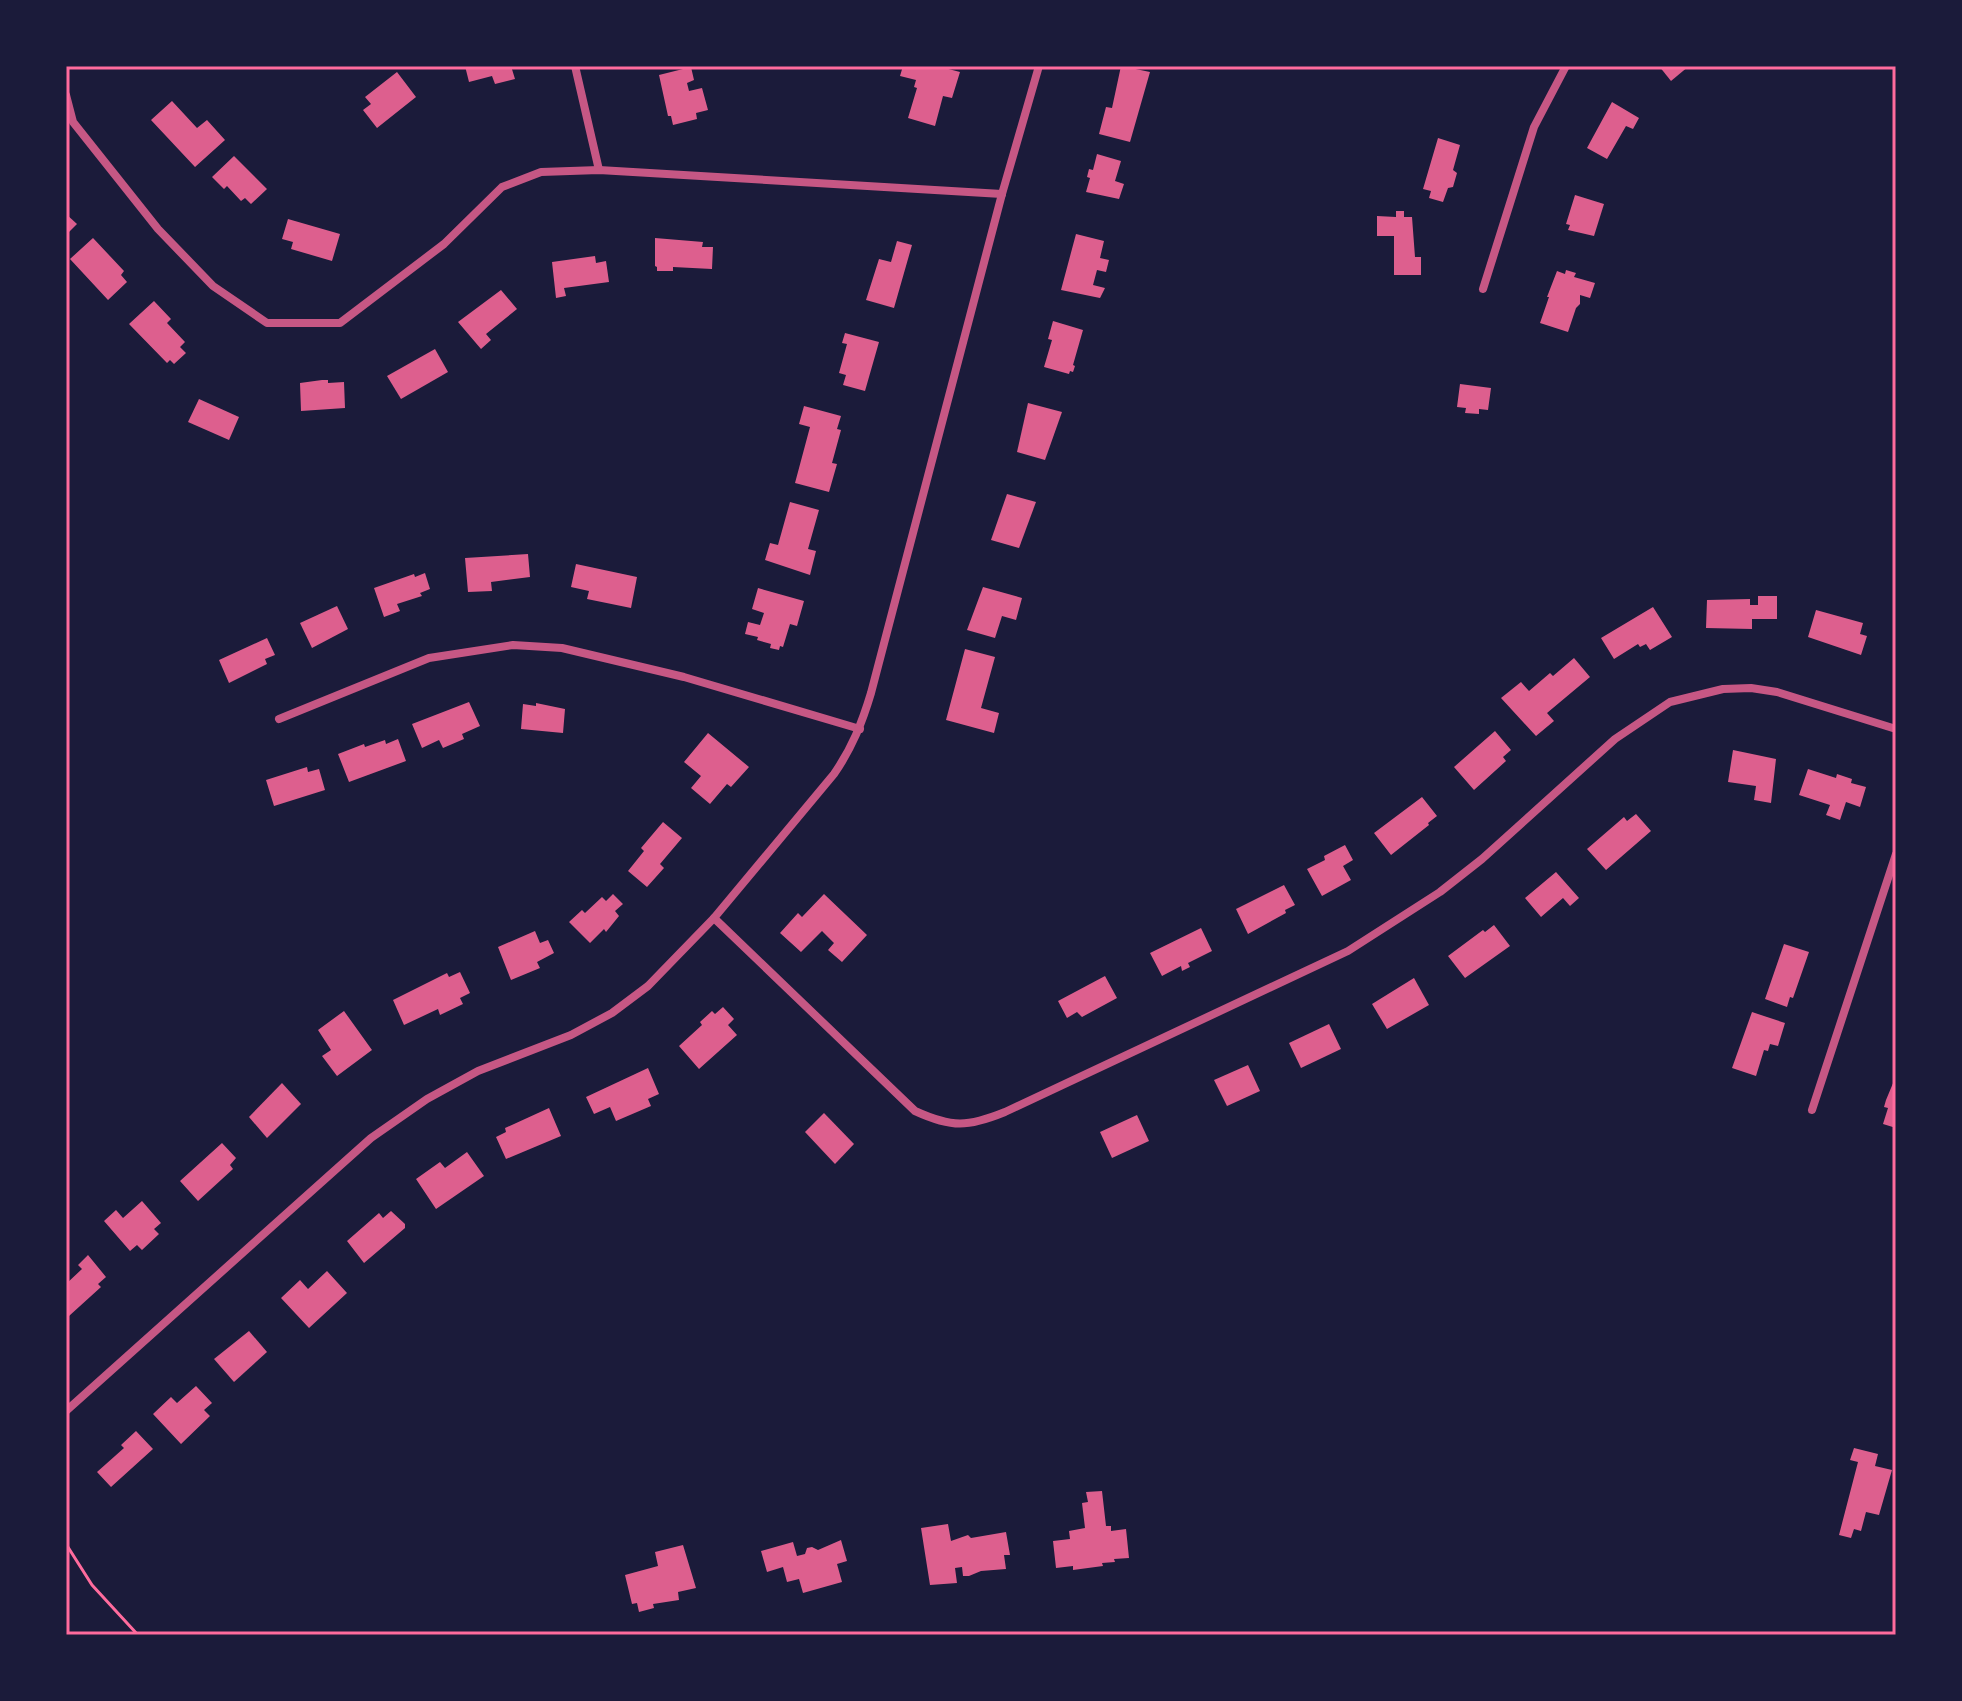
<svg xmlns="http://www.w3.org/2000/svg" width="1962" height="1701" font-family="'Libre Baskerville',serif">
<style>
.building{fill:#dd5f8e}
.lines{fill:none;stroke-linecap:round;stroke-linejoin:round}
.path{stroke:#ff6b9d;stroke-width:3}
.minor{stroke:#c65784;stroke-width:8}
.neatline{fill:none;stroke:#ff6b9d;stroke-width:3}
</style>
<rect width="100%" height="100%" fill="#1b1b3a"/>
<g class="building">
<polygon points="465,66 511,66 515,79 495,84 492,76 469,82"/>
<polygon points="903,66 937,66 960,72 952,98 943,96 935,126 908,118 917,88 914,87 916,80 900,76"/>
<polygon points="1121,66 1150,72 1130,142 1099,134 1106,107 1112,108"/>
<polygon points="1659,66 1689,66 1671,81"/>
<polygon points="691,67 694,80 687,83 689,91 702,88 708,110 696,113 697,119 673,125 671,116 668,116 659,75"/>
<polygon points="397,72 416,97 377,128 363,110 371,104 365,97"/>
<polygon points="172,101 197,128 207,120 225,140 195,167 151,120"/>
<polygon points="1612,102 1639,118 1633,129 1626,126 1607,159 1587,148"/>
<polygon points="1438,138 1460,145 1453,170 1457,173 1453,187 1448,188 1443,202 1429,198 1431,191 1423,189"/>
<polygon points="1097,154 1121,161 1115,181 1124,184 1119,199 1086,192 1090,178 1087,177 1089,169 1093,170"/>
<polygon points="234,156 267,189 251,204 245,198 241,201 227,186 224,189 212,177"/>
<polygon points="1575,195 1604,204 1594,236 1568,230 1570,225 1566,224"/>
<polygon points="1396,211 1404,211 1404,217 1412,217 1415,257 1421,257 1421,275 1394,275 1394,236 1377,236 1377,216 1396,217"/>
<polygon points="66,214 77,224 66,235"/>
<polygon points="288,219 340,234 332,261 291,249 293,242 282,239"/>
<polygon points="1076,234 1104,241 1100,258 1109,260 1106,272 1097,270 1093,285 1105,288 1100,298 1061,290"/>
<polygon points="93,238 124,271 121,275 127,282 108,300 70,259"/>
<polygon points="655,238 703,242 702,247 713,247 712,269 673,267 673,271 657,271 657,267 655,266"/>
<polygon points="897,241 912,245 894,308 866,300 879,259 891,262"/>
<polygon points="595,256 596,263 606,261 609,282 564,288 566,296 556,298 552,262"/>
<polygon points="1566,270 1576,273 1574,277 1595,283 1590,298 1580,295 1580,304 1576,308 1568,332 1540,323 1549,297 1547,297 1557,271 1565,274"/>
<polygon points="501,290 517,309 486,334 491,340 481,349 458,322"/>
<polygon points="154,301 171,319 167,323 185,342 180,347 186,353 174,364 170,360 167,363 129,324"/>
<polygon points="1053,321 1083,330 1073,365 1075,366 1073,372 1070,371 1069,374 1044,367 1052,340 1048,339"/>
<polygon points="845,333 879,342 865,391 843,385 846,375 839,373 847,344 842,343"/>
<polygon points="435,349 448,372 401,399 387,376"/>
<polygon points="322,380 328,380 328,383 344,382 345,408 301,411 300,383"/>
<polygon points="1460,384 1491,388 1488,410 1479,409 1479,414 1465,413 1466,408 1457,407"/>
<polygon points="199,399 239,417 229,440 188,422"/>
<polygon points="1028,403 1062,412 1045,460 1017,452"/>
<polygon points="804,406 841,416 837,429 841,430 832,463 837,464 829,492 795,483 810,427 799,424"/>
<polygon points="1007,494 1036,502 1019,548 991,540"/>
<polygon points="790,502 819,510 808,549 816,551 810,575 765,560 770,543 778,545"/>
<polygon points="528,554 530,577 491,582 492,591 468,592 465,558"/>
<polygon points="576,564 637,577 631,608 587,599 589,591 571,587"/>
<polygon points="425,573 430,589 420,593 422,596 397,604 400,611 384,617 374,588 414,574 415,577"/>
<polygon points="983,587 1022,598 1016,620 1002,616 995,638 967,630"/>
<polygon points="758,588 804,601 797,626 790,624 783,647 780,646 779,650 770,648 771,644 757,640 758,637 745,634 748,622 760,625 764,613 752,609"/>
<polygon points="1758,596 1777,596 1777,619 1752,619 1752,629 1706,628 1707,600 1750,599 1750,605 1758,605"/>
<polygon points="337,606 348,629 312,648 300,623"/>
<polygon points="1653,607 1672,637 1650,650 1646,644 1640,647 1638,644 1614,659 1601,638"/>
<polygon points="1816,610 1863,623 1860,634 1867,636 1861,655 1808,637"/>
<polygon points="267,638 275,655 265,659 267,664 229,683 219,660"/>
<polygon points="965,649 995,657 981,708 999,713 994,733 946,720"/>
<polygon points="1574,658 1590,677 1547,713 1554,721 1536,736 1501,698 1521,682 1529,691 1550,673 1553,676"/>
<polygon points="469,702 480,726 462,734 464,739 443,748 439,740 422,748 412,724"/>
<polygon points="536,703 565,709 563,733 521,729 523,704 536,706"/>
<polygon points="1495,731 1511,750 1503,757 1506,761 1474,790 1454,767"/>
<polygon points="708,733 749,767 731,787 727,784 710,804 691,788 701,776 684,762"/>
<polygon points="398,739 406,761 349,782 338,754 364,744 365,747 385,740 386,744"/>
<polygon points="1733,750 1776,759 1771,803 1754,800 1756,786 1728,782"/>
<polygon points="307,767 308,772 319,769 325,790 274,806 266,780"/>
<polygon points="1808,769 1836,778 1837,774 1852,779 1851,783 1866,787 1860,807 1846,802 1840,820 1826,815 1830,805 1799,795"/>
<polygon points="1422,797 1437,816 1428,823 1429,825 1391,855 1374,833"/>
<polygon points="1636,814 1651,831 1606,870 1587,849 1624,817 1627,821"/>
<polygon points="663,822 682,838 660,864 664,868 647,887 628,871 644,851 641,848"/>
<polygon points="1345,845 1353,860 1343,866 1351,880 1322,896 1307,869 1325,860 1324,856"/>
<polygon points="1556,872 1579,898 1570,906 1563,898 1541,917 1525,898"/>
<polygon points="1284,885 1295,905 1285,910 1286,913 1248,934 1236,909"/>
<polygon points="613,894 623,904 615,911 619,916 606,932 604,929 590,943 569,922 582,910 585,913 602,897 606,901"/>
<polygon points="824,894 867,935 842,962 828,950 834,943 822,931 801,952 780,933 798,913 802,917"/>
<polygon points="1494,925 1510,946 1465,978 1448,956 1483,930 1485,932"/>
<polygon points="1201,928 1212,951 1188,963 1190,967 1182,971 1181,966 1162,976 1150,953"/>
<polygon points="535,931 540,943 548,940 554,953 537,962 540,968 511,980 498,947"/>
<polygon points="1784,944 1809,952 1793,998 1790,997 1787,1007 1765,999"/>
<polygon points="460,972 470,993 460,998 463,1004 440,1015 438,1009 404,1025 393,1000 447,973 449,977"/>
<polygon points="1105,976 1117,998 1082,1017 1077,1012 1067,1018 1058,1001"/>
<polygon points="1414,978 1429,1005 1387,1029 1372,1004"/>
<polygon points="723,1007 734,1019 728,1025 737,1035 699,1069 679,1046 702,1025 700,1022 712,1011 715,1014"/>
<polygon points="344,1011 372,1050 337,1076 322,1056 331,1050 318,1030"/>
<polygon points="1752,1012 1785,1023 1778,1046 1770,1044 1768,1051 1764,1050 1756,1076 1732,1068"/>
<polygon points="1329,1024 1341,1049 1301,1068 1289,1043"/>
<polygon points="1248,1065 1260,1091 1227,1106 1214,1080"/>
<polygon points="648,1068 659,1094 648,1099 651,1106 616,1121 610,1107 594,1114 586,1097"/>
<polygon points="1896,1076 1896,1128 1883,1124 1888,1108 1884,1107 1886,1100"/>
<polygon points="282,1083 301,1104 267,1138 249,1117"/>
<polygon points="549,1108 561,1136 506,1159 496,1137 506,1132 505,1128"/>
<polygon points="824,1113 854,1144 835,1164 805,1132"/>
<polygon points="1137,1115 1149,1141 1112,1158 1100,1132"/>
<polygon points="222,1143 236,1158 230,1165 233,1169 198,1201 180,1181"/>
<polygon points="467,1152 484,1176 436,1209 416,1179 440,1162 445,1168"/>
<polygon points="142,1201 161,1223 154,1229 159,1234 142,1250 137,1245 130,1251 104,1221 116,1210 123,1218"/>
<polygon points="391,1211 405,1224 405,1228 364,1263 347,1241 379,1213 383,1218"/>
<polygon points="88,1255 106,1277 98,1284 101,1287 69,1316 66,1313 66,1284 82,1269 78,1265"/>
<polygon points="327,1271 347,1293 309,1328 281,1298 300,1280 308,1289"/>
<polygon points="249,1331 267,1352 234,1382 214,1359"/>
<polygon points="196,1386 212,1403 204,1410 210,1416 181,1444 153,1414 171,1397 177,1403"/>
<polygon points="136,1431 153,1449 111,1487 97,1472 124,1448 121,1445"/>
<polygon points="1854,1448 1878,1454 1875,1466 1892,1470 1879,1515 1866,1512 1861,1531 1854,1529 1851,1538 1839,1535 1858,1462 1850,1460"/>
<polygon points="1102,1491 1106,1526 1111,1526 1111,1531 1126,1529 1129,1558 1114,1559 1115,1562 1102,1563 1103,1566 1073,1570 1073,1566 1056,1568 1053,1541 1070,1539 1069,1531 1085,1528 1082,1503 1088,1502 1086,1492"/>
<polygon points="948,1524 951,1541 968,1535 971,1538 1006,1532 1010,1555 1004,1555 1006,1569 981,1571 969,1576 963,1576 962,1567 955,1568 957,1583 930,1585 921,1528"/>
<polygon points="841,1540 847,1561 837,1564 842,1582 803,1593 799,1579 787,1582 783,1567 767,1572 761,1551 793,1542 797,1556 805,1554 807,1548 812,1547 818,1550"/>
<polygon points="683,1545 696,1588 678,1592 679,1600 653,1604 654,1608 639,1612 637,1603 632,1604 625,1575 658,1566 655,1552"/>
</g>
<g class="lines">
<polyline class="path" points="66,1544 92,1585 138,1635"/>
<g class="minor">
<polyline points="575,66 599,170"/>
<polyline points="66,95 73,122 158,229 213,286 267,323 340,323 444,244 502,187 541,172 599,170 1002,194"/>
<polyline points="1483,289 1534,127 1566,66"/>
<polyline points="279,719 429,658 513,645 562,648 684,677 860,729"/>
<path d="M714,918L915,1111C952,1128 968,1127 1005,1112L1348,951L1440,892L1482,859L1615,739L1670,702L1723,689L1751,688L1777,692L1896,729"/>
<polyline points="1812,1110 1896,854"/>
<path d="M66,1411L371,1138L427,1099L478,1071L571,1035L612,1013L648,986L714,918L834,774C852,748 862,723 871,693L1002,194L1039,66"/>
</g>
</g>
<rect width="1962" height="1701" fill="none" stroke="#1b1b3a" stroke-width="136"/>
<rect x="68" y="68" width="1826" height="1565" class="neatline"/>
</svg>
